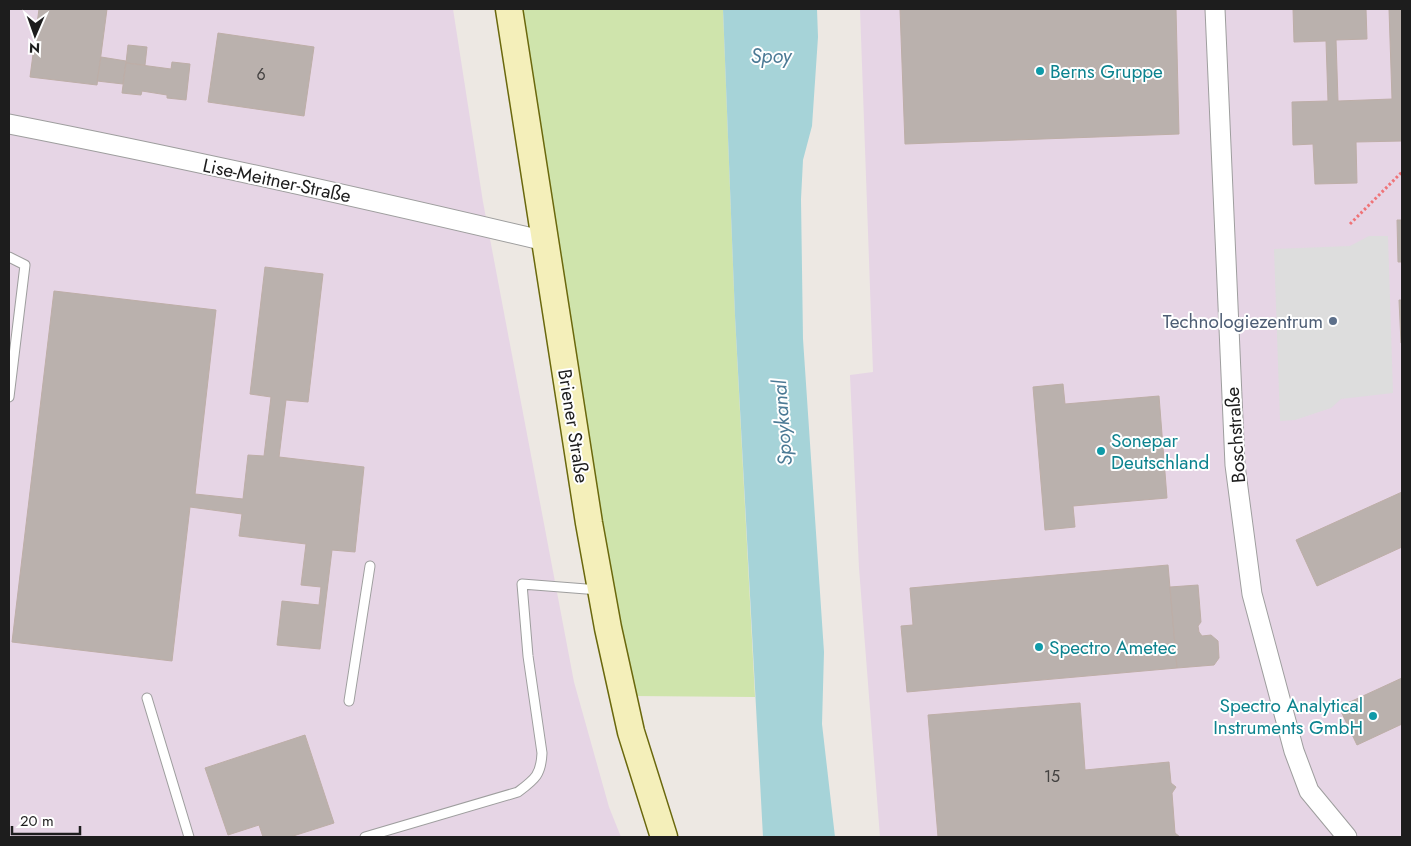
<svg xmlns="http://www.w3.org/2000/svg" width="1411" height="846" font-family="Jost,sans-serif">
<style>
.industrial{fill:#e6d5e5}
.grass{fill:#cfe4ac}
.parking{fill:#ddd}
.water{fill:#a6d3d8}
.building{fill:#bab1ad;stroke:#bdaea7}
.lines{fill:none;stroke-linecap:round;stroke-linejoin:round}
.lane-casing{stroke:#9e9e9e;stroke-width:11}
.street-casing{stroke:#9e9e9e;stroke-width:21}
.secondary-casing{stroke:#6a680d;stroke-width:29}
.path{stroke:#ef7377;stroke-width:3;stroke-dasharray:2.5 2.5;stroke-linecap:butt}
.lane{stroke:#fff;stroke-width:9}
.street{stroke:#fff;stroke-width:19}
.secondary{stroke:#f4efba;stroke-width:26}
.culture-dot{fill:#0f9aa8;stroke:#fff;stroke-width:2}
.service-dot{fill:#5c6f8a;stroke:#fff;stroke-width:2}
.labels{text-anchor:middle;stroke-width:4;stroke-linejoin:round;paint-order:stroke}
.number-label{font-size:16px;fill:#444241}
.culture-label{font-size:19px;fill:#0d838f;stroke:#fff;text-anchor:start}
.street-label{font-size:19px;fill:#1d1d1d;stroke:#fff}
.service-label{font-size:19px;fill:#4e5e75;stroke:#fff;text-anchor:end}
.water-label{font-size:20px;font-style:italic;fill:#4b7a95;stroke:#fff}
</style>
<rect width="100%" height="100%" fill="#ede8e3"/>
<g class="industrial">
<polygon points="9,9 453,9 483,202 574,682 609,807 621,837 9,837"/>
<polygon points="860,9 1402,9 1402,837 880,837 859,568 850,375 873,372"/>
</g>
<polygon class="grass" points="520,9 723,9 735,316 755,697 633,696 606,567 568,297"/>
<polygon class="parking" points="1369,236 1388,236 1393,393 1341,399 1331,408 1295,420 1280,421 1274,249 1350,246"/>
<polygon class="water" points="723,9 817,9 818,37 812,126 803,160 801,199 803,339 824,652 822,724 835,837 763,837 735,316"/>
<g class="building">
<polygon points="39,9 107,9 97,85 30,77"/>
<polygon points="900,9 1176,9 1179,134 905,144"/>
<polygon points="1293,9 1366,9 1367,39 1336,40 1338,101 1392,99 1389,9 1402,9 1402,141 1356,142 1357,183 1315,184 1313,144 1293,145 1292,102 1328,101 1326,41 1294,42"/>
<polygon points="218,33 314,47 304,116 208,102"/>
<polygon points="128,45 147,47 145,65 126,63"/>
<polygon points="101,57 126,61 123,84 97,81"/>
<polygon points="172,62 190,64 186,100 167,98 167,95 142,91 141,95 122,93 126,63 171,69"/>
<polygon points="1397,220 1402,220 1402,262 1398,262"/>
<polygon points="265,267 323,274 308,402 286,400 279,457 364,467 355,552 332,550 320,649 277,645 282,601 319,605 321,587 301,585 306,544 239,536 242,514 190,507 172,661 12,642 54,291 216,310 195,494 243,499 248,455 264,456 271,397 250,394"/>
<polygon points="1399,300 1402,300 1402,343 1401,343"/>
<polygon points="1063,384 1065,404 1159,396 1167,498 1073,506 1075,527 1045,530 1033,387"/>
<polygon points="1402,492 1402,547 1317,586 1296,540"/>
<polygon points="1168,565 1177,668 907,692 901,626 913,625 910,588"/>
<polygon points="1198,585 1201,622 1198,626 1199,632 1202,636 1211,635 1218,641 1219,658 1214,665 1177,668 1170,587"/>
<polygon points="1402,678 1402,724 1357,745 1339,707"/>
<polygon points="1080,703 1085,770 1169,762 1171,783 1176,787 1172,793 1175,833 1180,837 938,837 928,715"/>
<polygon points="305,735 334,823 290,837 263,837 259,825 228,835 205,768"/>
</g>
<g class="lines">
<defs>
<g id="lane">
<polyline points="9,257 25,265 9,397"/>
<polyline points="147,698 189,837"/>
<polyline points="349,701 370,566"/>
<path d="M365,837L518,792C535,779 541,775 542,753L528,656L522,584L599,590"/>
</g>
<g id="street">
<polyline points="1215,9 1235,465 1252,594 1294,751 1309,791 1347,837"/>
<path d="M9,124C188,159 367,199 545,241"/>
</g>
<polyline id="secondary" points="509,9 589,523 608,628 631,732 664,837"/>
</defs>
<use href="#lane" class="lane-casing"/>
<use href="#street" class="street-casing"/>
<use href="#secondary" class="secondary-casing"/>
<polyline class="path" points="1350,224 1402,172"/>
<use href="#lane" class="lane"/>
<use href="#street" class="street"/>
<use href="#secondary" class="secondary"/>
</g>
<g class="culture-dot">
<circle cx="1040" cy="71" r="5"/>
<circle cx="1101" cy="451" r="5"/>
<circle cx="1039" cy="647" r="5"/>
<circle cx="1373" cy="716" r="5"/>
</g>
<circle class="service-dot" cx="1333" cy="321" r="5"/>
<g class="labels">
<g class="number-label">
<text x="261" y="80">6</text>
<text x="1052" y="782">15</text>
</g>
<g class="culture-label">
<text x="1050" y="78">Berns Gruppe</text>
<text x="1111" y="447">Sonepar<tspan x="1111" dy="22">Deutschland</tspan></text>
<text x="1049" y="654">Spectro Ametec</text>
<text x="1363" y="712" text-anchor="end">Spectro Analytical<tspan x="1363" dy="22">Instruments GmbH</tspan></text>
</g>
<g class="street-label">
<text transform="translate(277 180) rotate(12)" y="7">Lise-Meitner-Straße</text>
<text transform="translate(574 426) rotate(81)" y="7">Briener Straße</text>
<text transform="translate(1235 435) rotate(-94)" y="7">Boschstraße</text>
</g>
<g class="service-label">
<text x="1323" y="328">Technologiezentrum</text>
</g>
<g class="water-label">
<text x="771" y="63">Spoy</text>
<text transform="translate(782 423) rotate(-94)" y="7">Spoykanal</text>
</g>
</g>
<rect width="1411" height="846" fill="none" stroke="#1d1d1d" stroke-width="20"/>
<g transform="translate(35 35) rotate(182)" stroke="#ffffff" stroke-width="4" paint-order="stroke">
<path d="M0-4L9 19L0 12L-9 19Z" fill="#1d1d1d"/>
<text y="-8" font-size="14" font-weight="bold" text-anchor="middle" fill="#1d1d1d">N</text>
</g>
<path d="M12 826v8h68v-8" fill="none" stroke="#1d1d1d" stroke-width="2.5"/>
<text x="20" y="826" font-size="15" fill="#1d1d1d" stroke="#ffffff" stroke-width="4" paint-order="stroke">20 m</text>
</svg>
